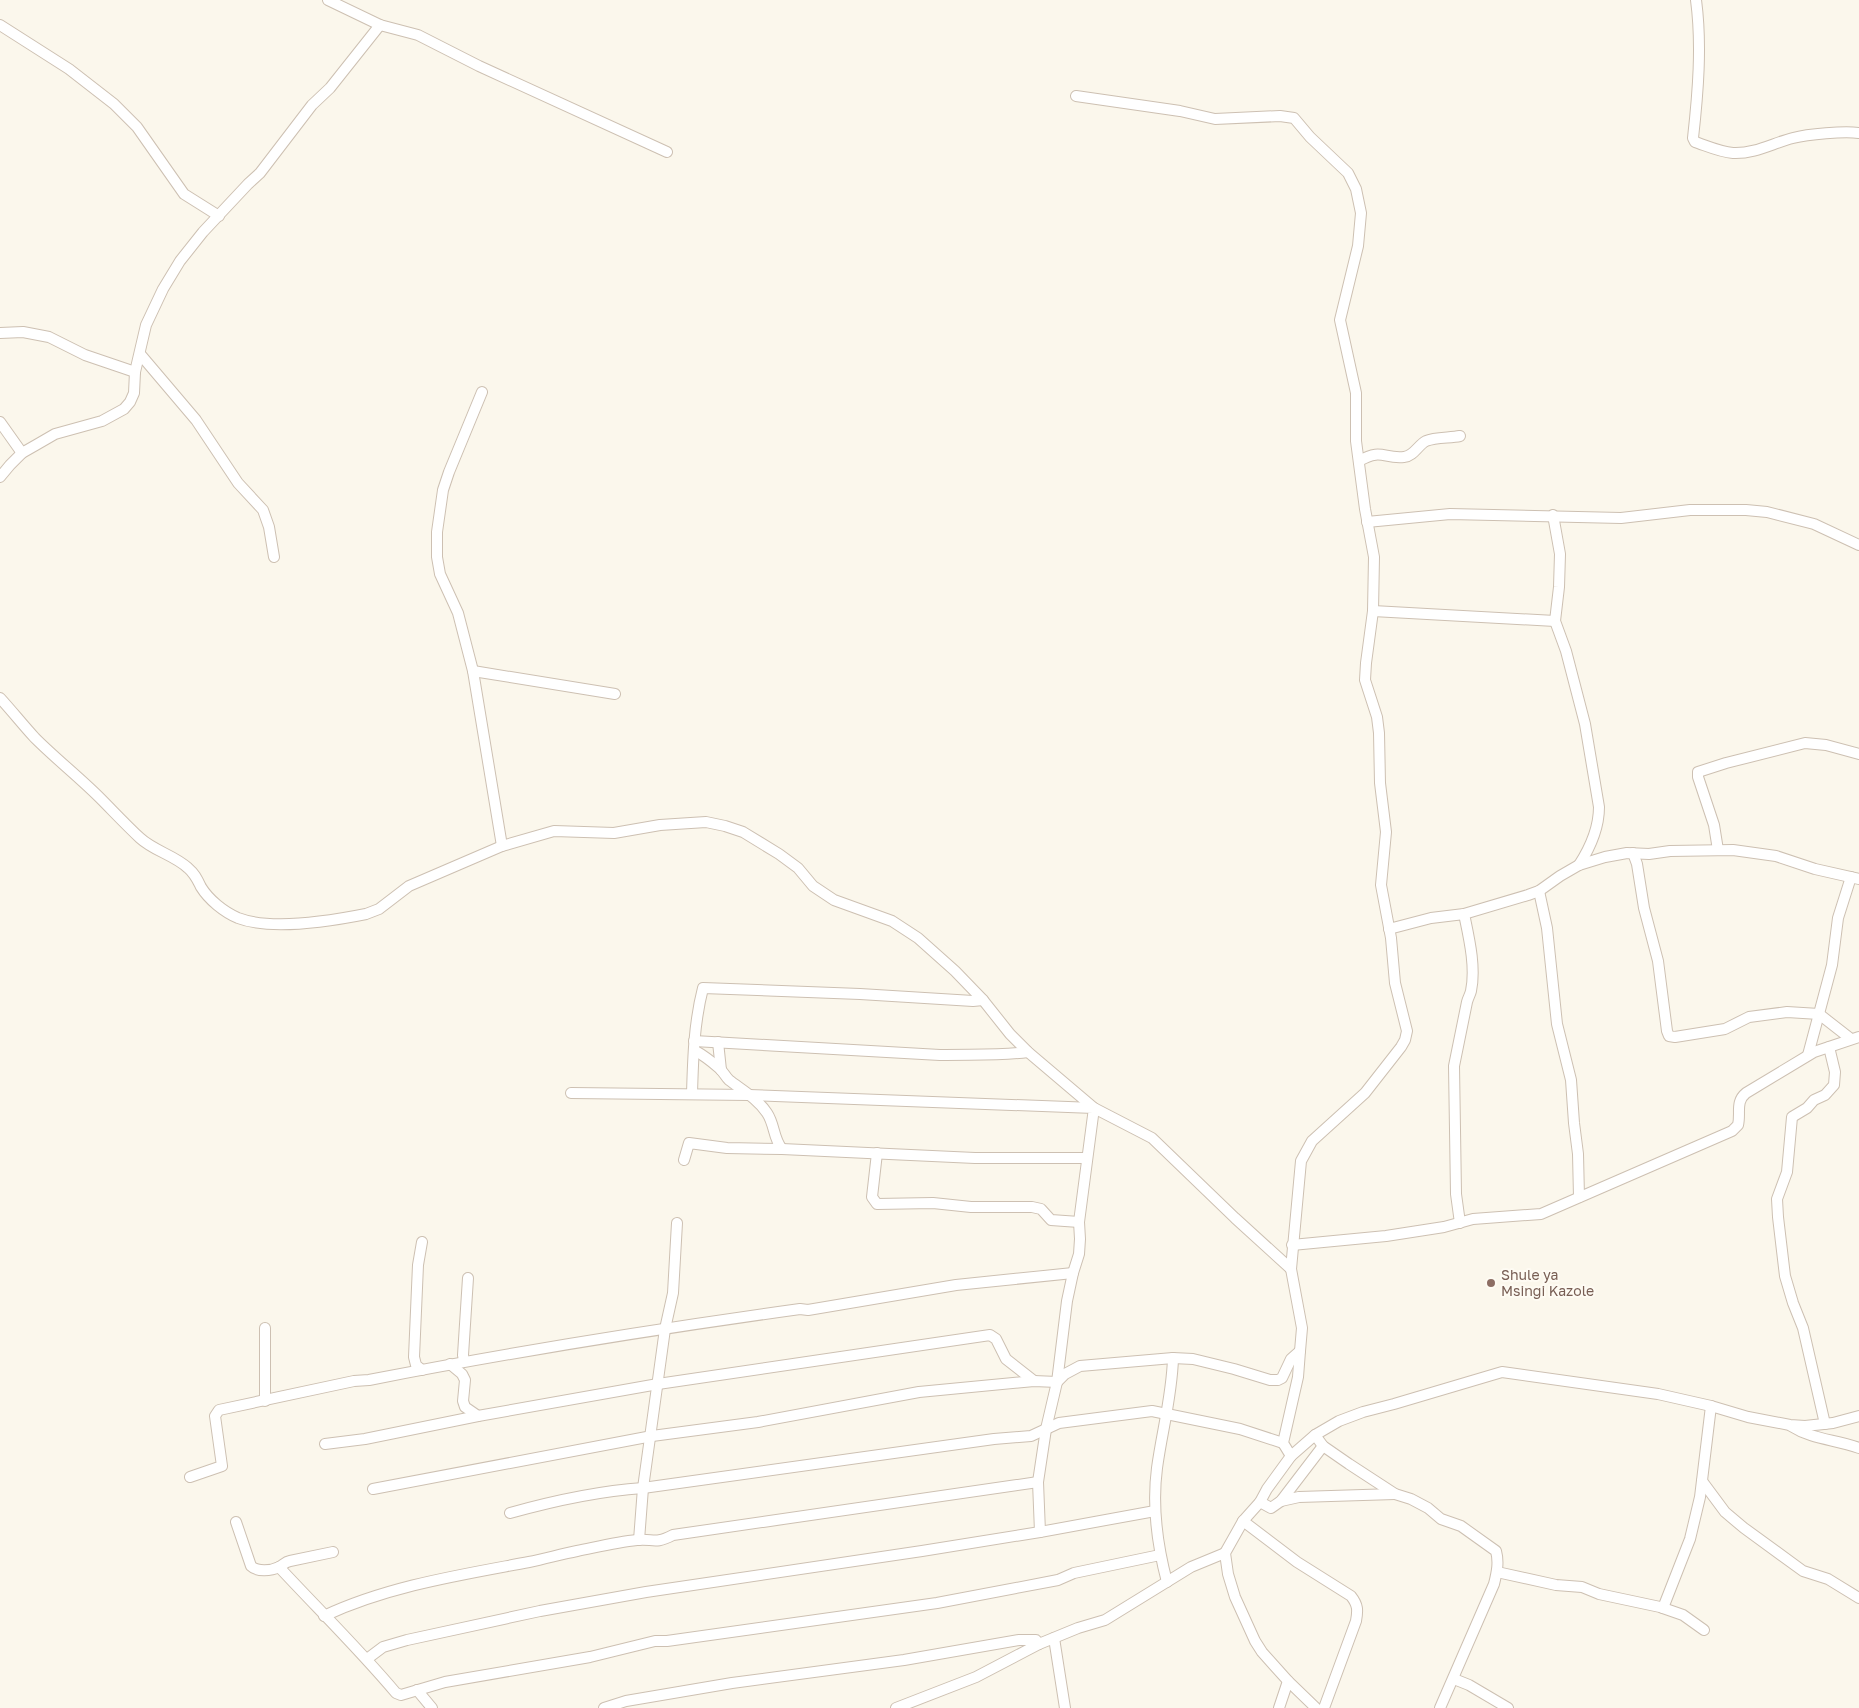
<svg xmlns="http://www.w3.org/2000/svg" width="1859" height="1708" font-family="'Golos Text',sans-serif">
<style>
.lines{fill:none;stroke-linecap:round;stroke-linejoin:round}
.minor-casing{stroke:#cdc0b2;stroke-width:12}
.minor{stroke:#fff;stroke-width:10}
.education-dot{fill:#8d6e63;stroke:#fefbf3;stroke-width:2}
.labels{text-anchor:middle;stroke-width:4;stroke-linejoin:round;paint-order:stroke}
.education-label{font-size:14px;fill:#785e54;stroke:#fefbf3;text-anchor:start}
</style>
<rect width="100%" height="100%" fill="#fbf7ec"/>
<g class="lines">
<defs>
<g id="minor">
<polyline points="328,0 380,25 418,35 479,66 667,152"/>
<path d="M1696,0C1702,45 1698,93 1693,138L1695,142C1707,146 1720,152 1733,153C1755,154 1773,143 1793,138C1808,134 1844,131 1859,133"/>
<polyline points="0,25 69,69 114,104 137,127 184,194 219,216"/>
<polyline points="1076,96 1180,111 1215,119 1280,116 1294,118 1310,137 1348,173 1356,189 1361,213 1358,246 1340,320 1356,393 1356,441 1365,509 1374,557 1373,611 1366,663 1365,680 1377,717 1379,733 1380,783 1386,832 1381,885 1391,938 1395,983 1407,1031 1405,1040 1401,1047 1365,1093 1312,1141 1301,1161 1291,1269 1302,1328 1300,1351 1298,1377 1283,1443 1291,1456"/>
<polyline points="0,333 23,332 49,337 85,355 135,372"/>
<polyline points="140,354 196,420 238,483 263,510 269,527 274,557"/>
<polyline points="482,392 449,472 443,490 437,532 437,557 440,574 458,613 473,671 502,846"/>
<polyline points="0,422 22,453"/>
<path d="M1359,461C1382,448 1383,459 1404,457C1414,456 1418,445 1426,441C1435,437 1450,438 1460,436"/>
<polyline points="0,477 10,465 22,453 36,445 55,434 102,421 124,409 130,402 134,393 135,372 146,325 163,289 180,261 203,232 248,184 260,173 312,105 330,88 380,25"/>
<path d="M1553,515L1560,554L1559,587L1555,621L1566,651L1585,724L1599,807C1599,827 1590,848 1579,865"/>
<polyline points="1367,522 1450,514 1621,518 1690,510 1746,510 1767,512 1814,524 1859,545"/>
<polyline points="1373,611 1555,621"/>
<polyline points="473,671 615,694"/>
<path d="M0,698C12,711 23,725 35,738C56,759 79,777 100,798C113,811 126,825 140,838C154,851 174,855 188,868C195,874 197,879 201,887C209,900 224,912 238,918C272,931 331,921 366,914L379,909L409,886L502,846L554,831L614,833L660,825L706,822L725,826L743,832L779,854L798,868L813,886L834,900L892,921L918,938L955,971L983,1000L1010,1034L1028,1052L1094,1108L1152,1138L1235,1218L1291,1269"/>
<polyline points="1718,850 1714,825 1698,777 1698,772 1726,763 1805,743 1826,745 1859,754"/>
<polyline points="1633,853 1637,864 1644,908 1658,961 1667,1031 1669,1036 1675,1037 1725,1029 1749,1017 1787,1012 1819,1014 1851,1039"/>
<polyline points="1539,891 1547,928 1557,1024 1571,1080 1574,1123 1578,1154 1579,1197"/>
<polyline points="1389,929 1431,918 1464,914 1528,895 1539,891 1560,876 1579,865 1605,857 1627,853 1649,854 1670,851 1733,850 1776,856 1815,869 1859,879"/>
<path d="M694,1041L940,1055C970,1054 999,1056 1028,1052"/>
<polyline points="718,1042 721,1070"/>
<path d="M694,1050C703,1055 711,1061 719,1068C723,1071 725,1076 729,1080C742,1090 758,1099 767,1113C775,1125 773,1138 782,1149"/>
<polyline points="1808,1055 1832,965 1838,918 1851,877"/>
<polyline points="571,1093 749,1095 1094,1108 1079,1222 1080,1239 1079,1254 1073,1273 1067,1301 1057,1382 1046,1429 1038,1482 1040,1532"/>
<path d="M692,1094C693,1058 694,1023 703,988L860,994L973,1001L983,1000"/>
<polyline points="877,1153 872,1197 877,1204 933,1203 971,1207 1032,1207 1041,1209 1051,1220 1079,1222"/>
<polyline points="684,1160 689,1143 727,1148 782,1149 975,1158 1087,1158"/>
<path d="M1460,1223L1456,1194L1454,1066L1467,1002C1468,998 1470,995 1471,991C1476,967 1469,938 1464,914"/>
<path d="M1292,1245L1386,1236L1444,1227L1473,1219L1541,1214L1732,1131L1738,1125C1741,1113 1735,1102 1746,1093L1814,1052L1859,1037"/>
<polyline points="464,1361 463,1355 468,1278"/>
<polyline points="450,1364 462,1374 465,1380 463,1401 465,1407 478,1416"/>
<polyline points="422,1370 416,1365 414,1357 418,1265 422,1242"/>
<polyline points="265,1401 265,1328"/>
<polyline points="1825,1424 1803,1328 1793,1303 1785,1276 1778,1217 1777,1199 1787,1172 1792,1117 1807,1108 1814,1100 1825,1095 1834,1085 1835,1072 1829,1047"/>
<path d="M1791,1426C1813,1440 1835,1439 1859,1448"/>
<path d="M1315,1435L1323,1446L1349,1464L1395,1494L1411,1499L1428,1508L1441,1519L1461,1526L1496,1551C1499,1562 1497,1572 1494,1584L1440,1708"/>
<polyline points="325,1444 365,1439 478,1416 658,1384 990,1335 996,1339 1006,1359 1034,1381"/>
<path d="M190,1477L222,1466L215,1416L219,1410L354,1381L369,1380C512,1352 656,1329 800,1309L808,1310L956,1285L1073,1273"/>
<polyline points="1702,1481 1725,1512 1744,1528 1803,1571 1828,1579 1859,1598"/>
<polyline points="373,1489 652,1436 758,1422 919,1392 1034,1381 1057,1382 1065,1374 1080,1366 1173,1358 1193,1359 1234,1369 1270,1380 1278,1380 1282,1378 1291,1359 1300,1351"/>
<polyline points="1281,1501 1299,1497 1395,1494"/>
<polyline points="1260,1502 1271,1508 1281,1501 1323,1446"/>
<path d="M510,1513C553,1501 599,1491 643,1488L994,1439L1031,1436L1059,1423L1152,1411L1240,1429L1283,1443"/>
<path d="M1243,1521L1297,1562L1351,1596C1358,1605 1358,1610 1356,1621L1324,1708"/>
<path d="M236,1522L251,1566C257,1572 271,1571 279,1567C283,1565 285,1562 290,1561L333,1552"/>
<polyline points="639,1540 643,1488 665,1329 673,1293 677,1223"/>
<path d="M279,1567C318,1609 359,1649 396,1693L401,1695L445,1682L590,1657L655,1641H667L937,1603L1058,1580L1074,1573L1160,1555"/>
<polyline points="1497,1572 1556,1585 1582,1587 1599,1594 1660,1607 1683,1615 1704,1630"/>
<path d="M1167,1582C1157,1544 1152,1506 1157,1468C1162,1431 1172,1396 1173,1358"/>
<polyline points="1663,1608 1690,1539 1700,1497 1711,1406"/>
<path d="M324,1616C388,1586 460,1575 529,1562C545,1559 561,1554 577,1551C597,1547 617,1542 637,1540C653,1538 654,1545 673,1535L1038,1482"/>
<polyline points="1054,1638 1065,1708"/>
<polyline points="367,1659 383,1647 407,1640 540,1611 646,1592 922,1551 1040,1532 1155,1511"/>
<polyline points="1454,1679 1469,1685 1508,1708"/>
<polyline points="417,1690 432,1708"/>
<polyline points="604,1708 626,1701 732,1683 904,1660 1019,1640 1036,1640 1039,1644"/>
<polyline points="896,1708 976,1677 1039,1644 1078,1628 1105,1620 1191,1567 1225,1553"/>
<polyline points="1279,1708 1288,1681"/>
<polyline points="1316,1708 1288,1681 1262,1652 1255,1641 1235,1597 1228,1574 1225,1553 1243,1521 1260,1502 1267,1489 1291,1456 1315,1435 1339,1421 1363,1412 1394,1404 1502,1372 1658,1394 1711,1406 1748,1417 1790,1425 1805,1426 1833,1423 1859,1416"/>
</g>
</defs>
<use href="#minor" class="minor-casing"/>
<use href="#minor" class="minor"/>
</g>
<circle class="education-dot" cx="1491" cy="1283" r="5"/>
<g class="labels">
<g class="education-label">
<text x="1501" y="1280">Shule ya<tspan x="1501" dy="16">Msingi Kazole</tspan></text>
</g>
</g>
</svg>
